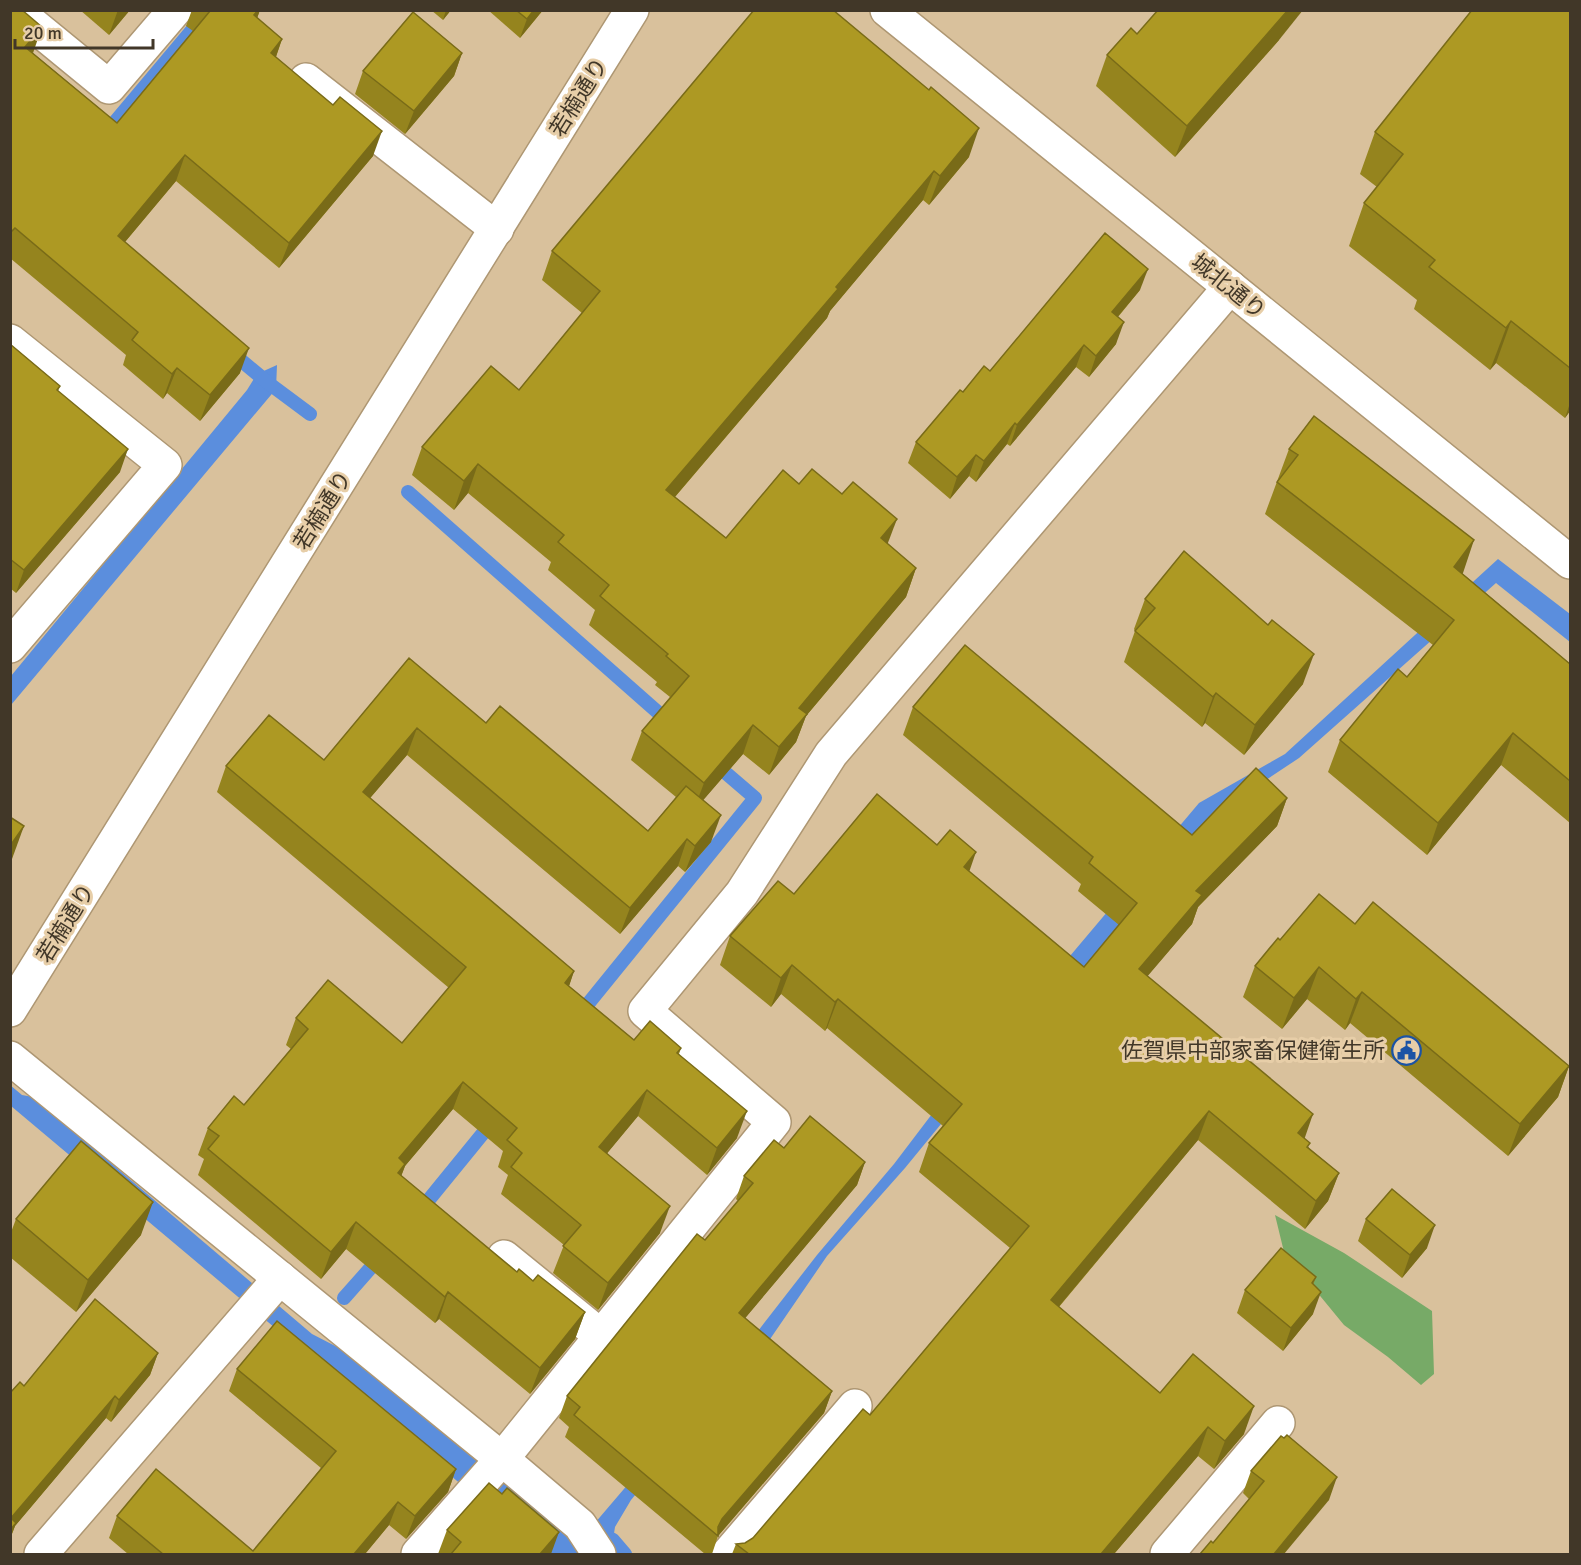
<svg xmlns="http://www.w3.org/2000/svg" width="1581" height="1565" font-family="Signika,'Noto Sans JP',sans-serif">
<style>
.green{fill:#77aa67}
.water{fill:#5b8edd}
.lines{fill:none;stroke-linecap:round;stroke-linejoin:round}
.stream{stroke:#5b8edd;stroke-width:14}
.street-casing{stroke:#ae9773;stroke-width:36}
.secondary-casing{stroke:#ae9773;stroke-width:36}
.street{stroke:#fff;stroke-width:33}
.secondary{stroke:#fff;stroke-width:33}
.wall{fill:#95841e}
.shaded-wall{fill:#796b18}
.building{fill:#ad9923;stroke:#796b18;stroke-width:1.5}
.labels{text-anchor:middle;stroke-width:6;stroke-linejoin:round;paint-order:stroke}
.street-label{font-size:22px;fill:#413728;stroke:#e7cea8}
.poi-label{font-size:22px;fill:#413728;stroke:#e7cea8;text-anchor:end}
</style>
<rect width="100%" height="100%" fill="#d9c19c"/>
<polygon class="green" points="1275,1215 1344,1253 1432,1311 1434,1374 1421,1385 1388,1357 1344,1325 1284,1252"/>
<g class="water">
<polygon points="277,365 276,389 11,705 11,676 247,390 257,374"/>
<polygon points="1498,559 1570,614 1570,642 1496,583 1299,758 1212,816 1041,1025 1014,1035 905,1168 827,1256 766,1345 700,1417 631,1500 615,1527 613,1540 591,1554 544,1554 11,1106 10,1085 22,1095 33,1097 312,1334 343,1350 577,1544 751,1340 817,1255 894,1164 989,1039 1027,1007 1199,803 1285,754"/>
</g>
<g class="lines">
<g class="stream">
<polyline points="104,135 209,10"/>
<polyline points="231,352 267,382 310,414"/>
<polyline points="408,492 670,723"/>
<polyline points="579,1015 755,798 713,762"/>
<polyline points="418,1213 493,1121"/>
<polyline points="344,1298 382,1255"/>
<polyline points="603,1535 613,1540 625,1554"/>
</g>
<defs>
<g id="street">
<polyline points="15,10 109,87 175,10"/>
<polyline points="306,80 497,229"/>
<polyline points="10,341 165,465 10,646"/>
<polyline points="10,1058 502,1459 580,1525 599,1554"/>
<polyline points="504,1257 601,1336"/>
<polyline points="41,1554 280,1278"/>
<polyline points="418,1554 502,1459 774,1122 645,1011 742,893 831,754 1230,287"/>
<polyline points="728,1554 855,1406"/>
<polyline points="1167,1554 1278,1423"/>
</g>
<g id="secondary">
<polyline points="887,10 1570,562"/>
<polyline points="10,1010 632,10"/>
</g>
</defs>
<use href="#street" class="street-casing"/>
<use href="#secondary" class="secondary-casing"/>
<use href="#street" class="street"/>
<use href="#secondary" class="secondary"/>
</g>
<g class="wall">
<polygon points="10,10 33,53 117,123 193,31 186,26 192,10 260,10 257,18 282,39 276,57 373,156 279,268 176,181 125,242 240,373 200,421 167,393 163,399 123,365 126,355 10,258"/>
<polygon points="80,10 130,10 109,35"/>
<polygon points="431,10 451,10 443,20"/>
<polygon points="488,10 543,10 520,38"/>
<polygon points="1570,10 1570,411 1565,418 1496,363 1490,370 1414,309 1417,300 1349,246 1364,203 1377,187 1360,174 1375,132"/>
<polygon points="1137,34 1279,40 1175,157 1096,86 1107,55"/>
<polygon points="462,53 454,76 405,134 355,94 363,71"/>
<polygon points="969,157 929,205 923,200 830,311 827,318 675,497 726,538 799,484 888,544 916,568 906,597 806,716 796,742 769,775 743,754 703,800 711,842 685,872 678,866 620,934 407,755 370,798 574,971 569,986 634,1040 681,1048 679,1054 737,1138 707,1175 638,1116 607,1153 660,1233 598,1310 553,1273 564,1245 501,1194 508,1175 498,1167 503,1151 453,1109 405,1166 401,1176 517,1272 585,1312 575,1339 530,1394 439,1319 435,1323 346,1249 321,1279 198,1175 204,1159 198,1155 208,1128 244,1105 291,1049 286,1045 296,1018 402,1043 449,988 217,792 226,766 324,760 409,658 486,723 648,831 676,797 631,760 642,731 670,697 655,685 657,682 589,625 595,610 548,570 551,562 468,493 454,510 412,475 422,447 519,390 582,313 542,280 552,251"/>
<polygon points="1140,290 1118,317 1116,344 1089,377 1076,367 1010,446 1007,444 976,482 969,476 950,499 908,463 916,442 963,392 990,371"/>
<polygon points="10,344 60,386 58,391 120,472 16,593 10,588"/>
<polygon points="1289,449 1462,573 1570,664 1570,823 1501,765 1427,855 1328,772 1340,740 1407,677 1433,645 1265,514"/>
<polygon points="1145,599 1303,684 1244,755 1205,723 1202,727 1124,662 1135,631 1134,629"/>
<polygon points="913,707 1192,835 1287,798 1277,826 1198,907 1192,924 1147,976 1304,1138 1309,1148 1339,1173 1328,1201 1305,1229 1198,1140 1059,1307 1160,1393 1244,1434 1214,1469 1198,1456 1114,1554 732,1554 736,1544 745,1543 753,1538 870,1415 1010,1248 919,1172 929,1143 943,1126 827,1028 825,1031 781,994 771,1007 720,965 730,936 794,894 969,872 1084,967 1119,925 1078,891 1081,884 903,735"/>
<polygon points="1355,924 1569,1066 1558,1097 1508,1156 1350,1023 1345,1030 1307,999 1282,1029 1243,997 1255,966 1280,940"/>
<polygon points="784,1148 865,1162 857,1185 745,1318 832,1391 824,1413 718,1536 712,1554 705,1554 565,1437 569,1427 559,1418 567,1396 705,1240 738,1201 736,1199 744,1176"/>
<polygon points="16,1219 141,1235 76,1312 10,1257 10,1235"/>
<polygon points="1366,1219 1427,1248 1402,1278 1358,1241"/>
<polygon points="1316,1277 1313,1285 1313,1314 1283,1351 1237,1313 1245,1290"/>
<polygon points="158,1353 150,1375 111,1422 106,1418 15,1526 10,1539 24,1386"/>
<polygon points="237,1369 456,1469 448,1492 406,1539 389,1525 365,1554 128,1554 109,1538 117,1516 253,1551 321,1468 229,1391"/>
<polygon points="1251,1471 1329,1500 1213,1543 1249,1499 1243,1493"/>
<polygon points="447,1530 551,1554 438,1554"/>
</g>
<g class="shaded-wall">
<polygon points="118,10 130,10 109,35"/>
<polygon points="258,10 260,10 252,32 254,15"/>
<polygon points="446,10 451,10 443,20"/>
<polygon points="534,10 543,10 520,38 527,19"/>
<polygon points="1288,10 1303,10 1279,40 1175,157 1187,126"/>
<polygon points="42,27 33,53 25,47"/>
<polygon points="282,39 273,65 271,53"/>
<polygon points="462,53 454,76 405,134 414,111"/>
<polygon points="979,128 969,157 929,205 940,176"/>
<polygon points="382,131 373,156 279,268 289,243"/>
<polygon points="185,155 176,181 109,261 118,236"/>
<polygon points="934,171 923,200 830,311 827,318 656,519 666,490"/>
<polygon points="1148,269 1140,290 1104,333 1112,312"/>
<polygon points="1511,321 1496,363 1490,370 1506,328"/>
<polygon points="1124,322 1116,344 1089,377 1096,356"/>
<polygon points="1084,345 1076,367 1010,446 1017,425"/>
<polygon points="249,348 240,373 200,421 210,395"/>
<polygon points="177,368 167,393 163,399 172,374"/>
<polygon points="1570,403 1570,411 1565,418"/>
<polygon points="1015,423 1007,444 976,482 984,461"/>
<polygon points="128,449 120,472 16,593 24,570"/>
<polygon points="976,455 969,476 950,499 957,477"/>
<polygon points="478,464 468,493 454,510 464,481"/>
<polygon points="897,519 886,548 881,538"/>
<polygon points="1474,540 1463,573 1442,599 1454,567"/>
<polygon points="916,568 906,597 806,716 796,742 769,775 779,747 799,708"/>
<polygon points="1314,654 1303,684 1244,755 1255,725"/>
<polygon points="1216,693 1205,723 1202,727 1213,697"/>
<polygon points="753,725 743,754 693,812 704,783"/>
<polygon points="417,728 407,755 353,818 363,792"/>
<polygon points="1513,733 1501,765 1427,855 1438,823"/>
<polygon points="1287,798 1277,826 1198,907 1192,924 1129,998 1139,969 1196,891"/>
<polygon points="721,815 711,842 685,872 695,846"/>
<polygon points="24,826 12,859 10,862 10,846"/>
<polygon points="687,839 678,866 620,934 630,908"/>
<polygon points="976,852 966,881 964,867"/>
<polygon points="792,965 781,994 771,1007 781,978"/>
<polygon points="1319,967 1307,999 1282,1029 1294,998"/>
<polygon points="574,971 565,998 565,983"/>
<polygon points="1362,992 1350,1023 1345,1030 1356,999"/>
<polygon points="838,999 827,1028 825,1031 835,1002"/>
<polygon points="1569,1066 1558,1097 1508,1156 1520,1124"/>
<polygon points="463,1082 453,1109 405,1166 396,1190 399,1158"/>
<polygon points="647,1090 638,1116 590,1174 599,1147"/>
<polygon points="747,1111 737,1138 707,1175 717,1148"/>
<polygon points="1209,1111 1198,1140 1040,1329 1051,1300"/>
<polygon points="1313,1114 1303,1143 1298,1133"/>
<polygon points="865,1162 857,1185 731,1335 739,1313"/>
<polygon points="1339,1173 1328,1201 1305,1229 1316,1201"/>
<polygon points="153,1202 141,1235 76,1312 88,1280"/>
<polygon points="670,1206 660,1233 598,1310 608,1283"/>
<polygon points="356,1222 346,1249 321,1279 331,1252"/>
<polygon points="1435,1225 1427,1248 1402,1278 1410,1255"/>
<polygon points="448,1292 439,1319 435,1323 445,1297"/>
<polygon points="1321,1292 1313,1314 1283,1351 1291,1328"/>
<polygon points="585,1312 575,1339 530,1394 540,1368"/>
<polygon points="158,1353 150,1375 111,1422 119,1400"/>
<polygon points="832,1391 824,1413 718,1536 716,1534 722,1519"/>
<polygon points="115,1396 106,1418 15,1526 10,1539 11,1518"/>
<polygon points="1254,1406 1244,1434 1214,1469 1225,1441"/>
<polygon points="1208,1427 1198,1456 1114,1554 1101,1554"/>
<polygon points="456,1469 448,1492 406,1539 415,1516"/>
<polygon points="1337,1477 1329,1500 1284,1554 1274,1554"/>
<polygon points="398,1502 389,1525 365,1554 354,1554"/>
<polygon points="559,1532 551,1554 540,1554"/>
</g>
<g class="building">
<polygon points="10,10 22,10 42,27 25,47 117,123 210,11 209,10 258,10 254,15 282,39 271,53 333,105 340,97 382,131 289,243 185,155 118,236 249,348 210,395 177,368 172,374 132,340 138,332 15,228 10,233"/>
<polygon points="516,10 534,10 527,19"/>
<polygon points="754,10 833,10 929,90 931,87 979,128 940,176 934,171 836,287 838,289 666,490 726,538 783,470 799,484 812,469 842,494 853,482 897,519 881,538 916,568 799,708 807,714 779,747 753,725 704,783 642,731 689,676 666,656 668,654 600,596 609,585 558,542 564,535 478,464 464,481 422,447 491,366 519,390 600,291 552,251"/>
<polygon points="1158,10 1288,10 1187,126 1107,55 1131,28 1137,34"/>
<polygon points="1472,10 1570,10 1570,368 1511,321 1506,328 1429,267 1435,260 1364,203 1403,154 1375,132"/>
<polygon points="413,12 462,53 414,111 363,71"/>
<polygon points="1105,233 1148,269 1112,312 1124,322 1096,356 1084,345 1017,425 1015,423 984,461 976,455 957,477 916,442 960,390 963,392 984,366 990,371"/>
<polygon points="10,344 60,386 57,390 128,449 24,570 10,559"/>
<polygon points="1314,416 1474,540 1454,567 1570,664 1570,781 1513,733 1438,823 1340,740 1398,669 1407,677 1454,620 1277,482 1298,455 1289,449"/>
<polygon points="1184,551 1268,625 1272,620 1314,654 1255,725 1216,693 1213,697 1135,631 1155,608 1145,599"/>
<polygon points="965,645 1192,835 1256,768 1287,798 1196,891 1202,895 1139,969 1313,1114 1298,1133 1310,1143 1307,1147 1339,1173 1316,1201 1209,1111 1051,1300 1160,1393 1193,1354 1254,1406 1225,1441 1208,1427 1101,1554 749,1554 736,1544 745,1543 753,1538 863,1409 870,1415 1029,1226 929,1143 962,1104 838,999 835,1002 792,965 781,978 730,936 778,881 794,894 877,794 937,845 950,830 976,852 964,867 1084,967 1137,903 1089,863 1093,857 913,707"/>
<polygon points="409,658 486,723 500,706 648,831 686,786 721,815 695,846 687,839 630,908 417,728 363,792 574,971 565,983 634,1040 650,1021 681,1048 677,1053 747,1111 717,1148 647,1090 599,1147 670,1206 608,1283 563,1246 581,1225 511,1167 522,1153 507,1140 517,1128 463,1082 399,1158 405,1164 398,1173 517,1272 519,1269 533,1281 538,1275 585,1312 540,1368 448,1292 445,1297 356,1222 331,1252 208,1149 219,1136 208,1128 234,1096 244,1105 308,1029 296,1018 328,980 402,1043 466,967 226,766 269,715 324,760"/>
<polygon points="10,817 24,826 10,846"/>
<polygon points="1319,894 1355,924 1373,902 1569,1066 1520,1124 1362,992 1356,999 1319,967 1294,998 1255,966 1278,938 1280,940"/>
<polygon points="810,1116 865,1162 739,1313 832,1391 722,1519 718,1527 718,1536 574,1415 580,1407 567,1396 697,1234 705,1240 753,1183 744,1176 774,1140 784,1148"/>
<polygon points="81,1141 153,1202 88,1280 16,1219"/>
<polygon points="1392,1189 1435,1225 1410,1255 1366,1219"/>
<polygon points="1281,1248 1316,1277 1312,1283 1321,1292 1291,1328 1245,1290"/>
<polygon points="95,1299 158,1353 119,1400 115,1396 11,1518 16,1523 10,1530 10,1393 20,1382 24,1386"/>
<polygon points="277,1321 456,1469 415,1516 398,1502 354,1554 163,1554 117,1516 156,1469 253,1551 336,1451 237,1369"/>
<polygon points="1287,1435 1337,1477 1274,1554 1200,1554 1211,1541 1213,1543 1264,1481 1251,1471 1281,1436 1284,1438"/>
<polygon points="489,1483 502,1494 507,1488 559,1532 540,1554 451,1554 461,1542 447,1530"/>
</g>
<defs>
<symbol id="civic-ring" viewBox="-11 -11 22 22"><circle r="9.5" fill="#e7cea8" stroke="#1b53a5" stroke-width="1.5"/><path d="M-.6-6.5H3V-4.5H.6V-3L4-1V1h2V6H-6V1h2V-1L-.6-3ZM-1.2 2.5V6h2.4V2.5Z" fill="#1b53a5"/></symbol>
</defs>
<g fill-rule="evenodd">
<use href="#civic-ring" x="1390" y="1034" width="33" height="33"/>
</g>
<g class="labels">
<g class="street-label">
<text transform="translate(578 97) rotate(-58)" y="8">若楠通り</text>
<text transform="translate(1229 286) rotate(39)" y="8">城北通り</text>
<text transform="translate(322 510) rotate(-58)" y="8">若楠通り</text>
<text transform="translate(65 923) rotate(-58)" y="8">若楠通り</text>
</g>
<g class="poi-label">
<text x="1385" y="1058">佐賀県中部家畜保健衛生所</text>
</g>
</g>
<rect width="1581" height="1565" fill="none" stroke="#413728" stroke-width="24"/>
<path d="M15 39v9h138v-9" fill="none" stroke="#413728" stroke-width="3"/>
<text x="24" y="39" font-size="18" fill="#413728" stroke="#e7cea8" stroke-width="4.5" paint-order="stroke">20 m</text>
</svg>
